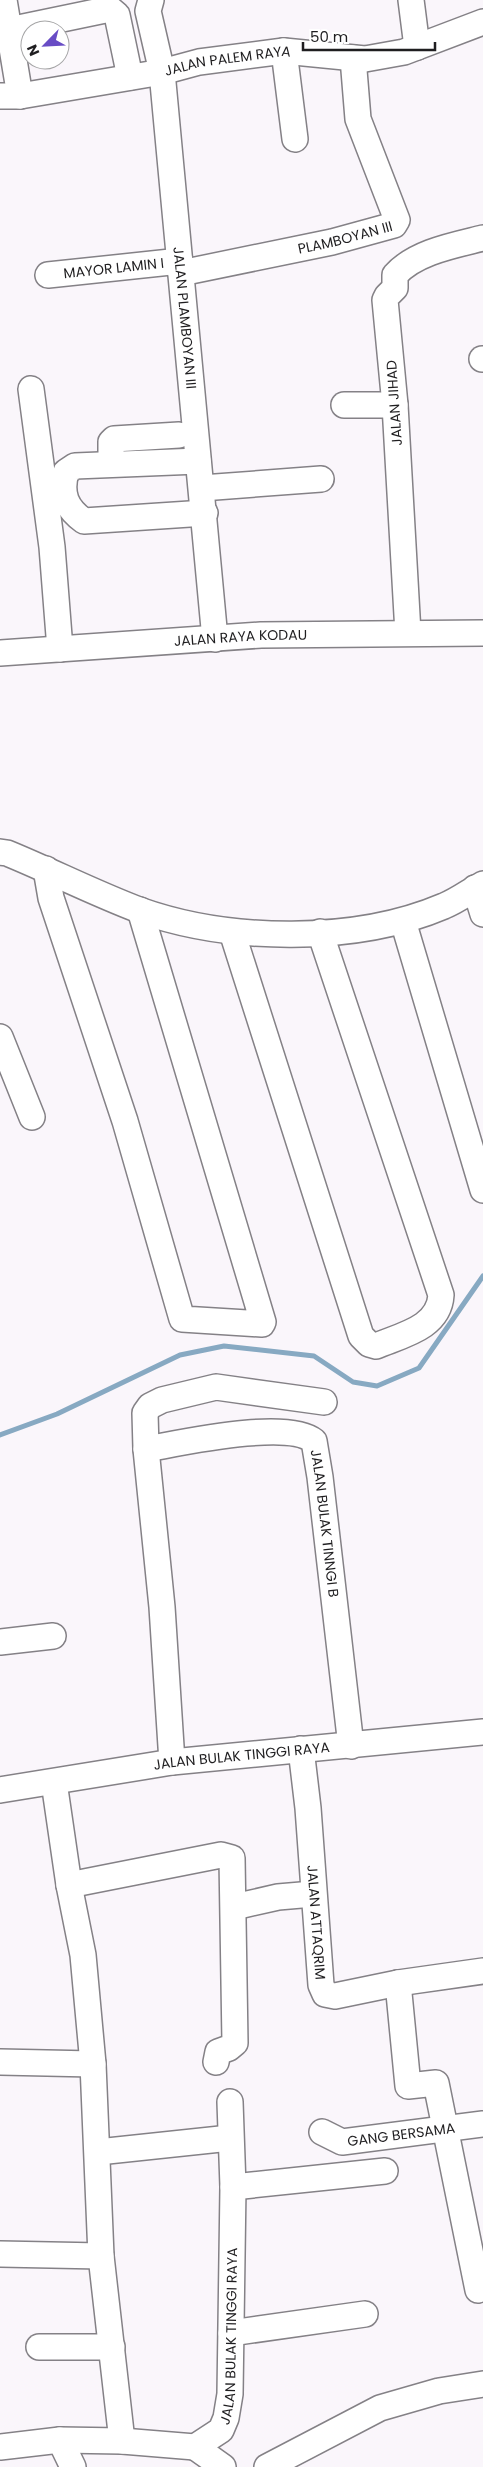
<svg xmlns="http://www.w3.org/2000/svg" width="483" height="2467" font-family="Poppins,sans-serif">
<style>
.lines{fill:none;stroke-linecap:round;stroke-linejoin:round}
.stream{stroke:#87a9c2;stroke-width:5}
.minor-casing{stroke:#848186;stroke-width:28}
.minor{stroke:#fff;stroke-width:25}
.labels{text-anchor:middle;stroke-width:4;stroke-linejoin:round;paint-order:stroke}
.street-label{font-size:14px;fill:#1f1e20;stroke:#fff}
</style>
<rect width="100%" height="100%" fill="#faf6fb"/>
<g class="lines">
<polyline class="stream" points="0,1435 57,1414 180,1355 224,1346 314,1356 353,1382 377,1386 419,1368 483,1276"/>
<defs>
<g id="minor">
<polyline points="4,0 20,96"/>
<path id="s1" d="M151,0L148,11L162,72L215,639"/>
<polyline points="411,0 417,47"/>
<polyline points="9,30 110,9 117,15 130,77"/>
<polyline points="284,51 295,139"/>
<path id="s2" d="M0,96H20L162,72L199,62L284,51L365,59L404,52L483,22"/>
<path id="s3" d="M181,273L332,242L394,225L397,220L358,119L353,58"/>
<path id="s4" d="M48,275L180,261"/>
<polyline points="482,359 483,359"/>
<polyline points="31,389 52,547 60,649"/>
<polyline points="344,405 395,405"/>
<path d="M198,461L75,466L66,472C60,494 66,508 84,521L205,513"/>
<polyline points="111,464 111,442 114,439 179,435"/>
<polyline points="202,488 321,479"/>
<path d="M408,633L395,405L385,300L387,296L395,288V275C415,252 455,245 483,238"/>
<path id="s5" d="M0,653L261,635L483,633"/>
<path d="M0,852L7,853C51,871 94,893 139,910C229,942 355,944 444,906C457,901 470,891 483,884"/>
<polyline points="46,869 51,898 125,1121 182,1319 262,1324 263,1322 140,910"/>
<polyline points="475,888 483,914"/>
<polyline points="403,921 483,1190"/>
<path d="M232,932L361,1336L369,1344L376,1346C402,1335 439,1328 441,1295L320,932"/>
<polyline points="0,1037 32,1117"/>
<path id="s6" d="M146,1449C181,1443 287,1419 314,1441L320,1477L351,1746"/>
<polyline points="0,1642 53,1636"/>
<path id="s7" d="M301,1749L308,1808L321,1985L325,1994L335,1996L398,1983L483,1971"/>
<polyline points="172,1762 162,1607 146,1449 145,1413 150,1406 162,1400 216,1387 324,1402"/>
<polyline points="54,1782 69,1885 83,1955 93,2064 101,2256 122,2441"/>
<path id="s8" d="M0,1790L172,1762L483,1732"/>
<polyline points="69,1885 221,1855 232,1858 235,2043 229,2048 218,2052 216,2062"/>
<polyline points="234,1907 278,1897 313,1894"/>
<polyline points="398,1983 408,2086 436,2083 478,2290"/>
<polyline points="0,2062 93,2064"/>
<path id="s9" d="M322,2132L342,2142L483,2124"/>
<polyline points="98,2152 230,2138"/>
<polyline points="233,2187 385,2171"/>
<polyline points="0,2254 101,2256"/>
<polyline points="231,2333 365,2314"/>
<polyline points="39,2347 112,2347"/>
<polyline points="60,2440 73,2467"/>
<path id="s10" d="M0,2447L60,2440L122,2441L195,2447L221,2430L226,2418L230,2394L233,2187L230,2102"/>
<polyline points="195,2447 223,2467"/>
<polyline points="267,2467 380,2408 439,2391 483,2384"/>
</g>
</defs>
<use href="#minor" class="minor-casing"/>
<use href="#minor" class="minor"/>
</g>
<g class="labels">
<g class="street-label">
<text dy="5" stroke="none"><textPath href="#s2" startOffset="231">JALAN PALEM RAYA</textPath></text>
<text dy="5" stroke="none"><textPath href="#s3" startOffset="168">PLAMBOYAN III</textPath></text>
<text dy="5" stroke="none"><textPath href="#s4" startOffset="66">MAYOR LAMIN I</textPath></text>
<text dy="5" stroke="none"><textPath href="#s1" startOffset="321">JALAN PLAMBOYAN III</textPath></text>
<text transform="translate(394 403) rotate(-94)" y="5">JALAN JIHAD</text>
<text dy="5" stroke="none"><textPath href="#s5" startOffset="241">JALAN RAYA KODAU</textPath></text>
<text dy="5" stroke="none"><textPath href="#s6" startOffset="254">JALAN BULAK TINNGI B</textPath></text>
<text dy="5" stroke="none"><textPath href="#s8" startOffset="244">JALAN BULAK TINGGI RAYA</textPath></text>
<text dy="5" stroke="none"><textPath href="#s7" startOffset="174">JALAN ATTAQRIM</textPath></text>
<text dy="5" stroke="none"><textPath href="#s9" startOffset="82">GANG BERSAMA</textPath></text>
<text dy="5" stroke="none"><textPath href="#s10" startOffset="322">JALAN BULAK TINGGI RAYA</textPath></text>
</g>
</g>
<g transform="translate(45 45) rotate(246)"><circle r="24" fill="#ffffff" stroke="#a5a5a6"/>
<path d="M0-4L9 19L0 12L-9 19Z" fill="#684cc5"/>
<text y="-8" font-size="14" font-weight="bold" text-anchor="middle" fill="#1f1e20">N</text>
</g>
<path d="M303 42v8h132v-8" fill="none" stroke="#1f1e20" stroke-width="2.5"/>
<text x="310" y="42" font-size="15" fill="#1f1e20" stroke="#ffffff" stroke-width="4" paint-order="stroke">50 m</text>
</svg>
